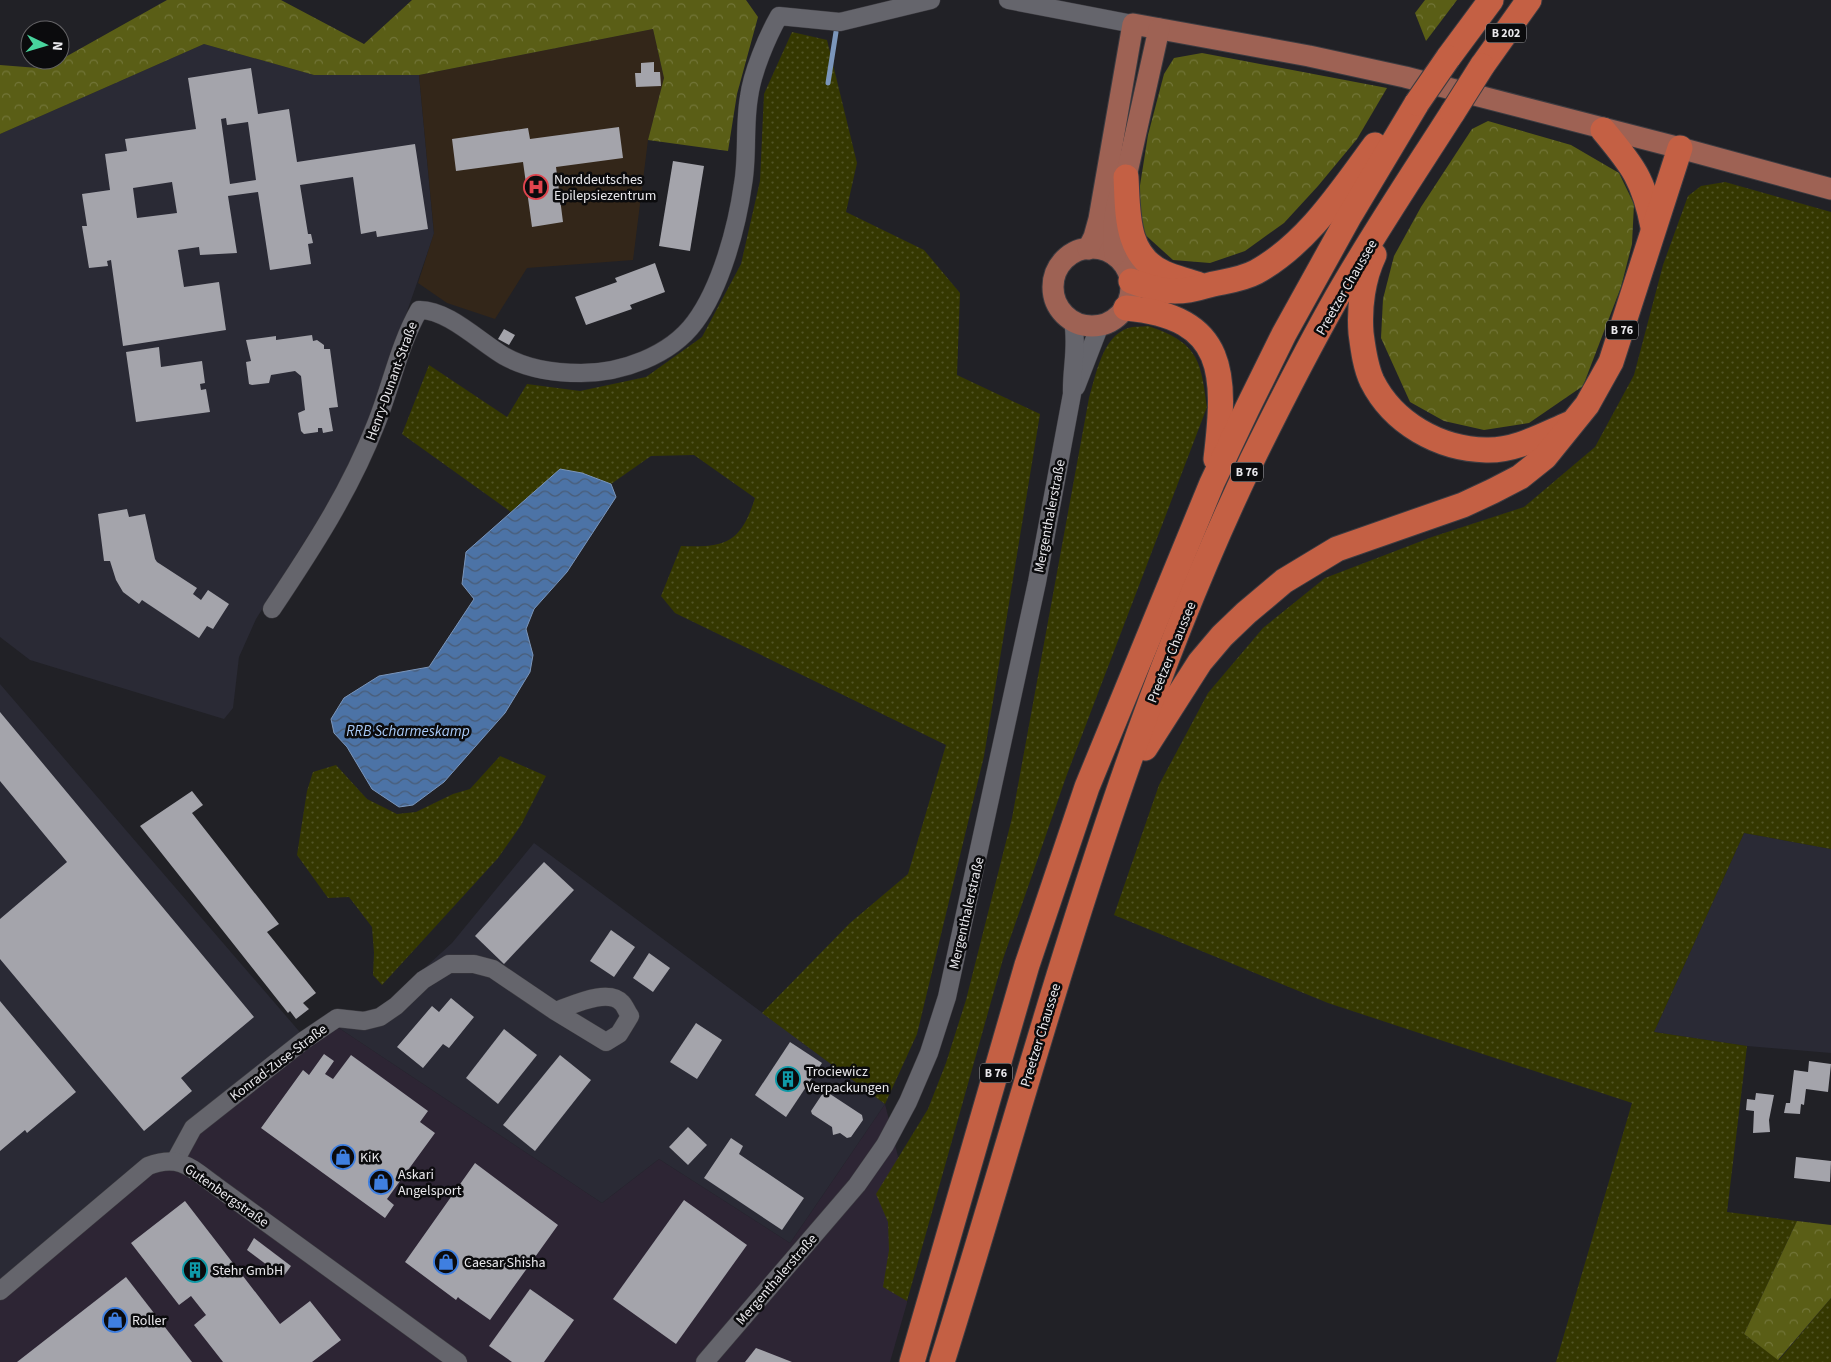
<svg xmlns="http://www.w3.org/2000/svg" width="1831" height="1362" font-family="'Source Sans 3',sans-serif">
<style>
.commercial{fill:#2d2534}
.built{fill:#2a2a35}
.medical{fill:#332619}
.grass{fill:url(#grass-dots)}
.forest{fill:url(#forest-crowns)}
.water{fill:url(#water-waves);stroke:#7b96bb}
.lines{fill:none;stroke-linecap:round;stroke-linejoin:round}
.stream{stroke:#7b96bb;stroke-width:5}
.building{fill:#a4a4ab;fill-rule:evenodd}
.minor-casing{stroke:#3c3b40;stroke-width:19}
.major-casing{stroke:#3c3b40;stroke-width:23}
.highway-casing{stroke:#3c3b40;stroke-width:27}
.minor{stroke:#65656c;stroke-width:18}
.major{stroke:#9e6254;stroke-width:21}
.highway{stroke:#c46044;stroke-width:25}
.highway-bridge-casing{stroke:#3c3b40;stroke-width:27;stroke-linecap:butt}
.highway-bridge{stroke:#c46044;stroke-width:25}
.labels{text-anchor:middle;stroke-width:5;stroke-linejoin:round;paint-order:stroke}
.shield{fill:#0b0b0d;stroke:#a6a6a9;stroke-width:1}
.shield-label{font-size:12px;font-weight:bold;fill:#e9e8ec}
.poi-label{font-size:14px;fill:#e9e8ec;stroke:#0b0b0d;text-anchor:start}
.street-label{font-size:14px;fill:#e9e8ec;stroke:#0b0b0d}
.water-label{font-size:15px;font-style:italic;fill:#a9caf7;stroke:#0b0b0d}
</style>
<defs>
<pattern id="grass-dots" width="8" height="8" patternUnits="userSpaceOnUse" patternTransform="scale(1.25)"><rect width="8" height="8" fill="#353801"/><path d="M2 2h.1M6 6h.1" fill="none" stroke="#525526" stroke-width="1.8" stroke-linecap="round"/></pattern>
<pattern id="forest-crowns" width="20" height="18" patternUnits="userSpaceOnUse" patternTransform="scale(1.25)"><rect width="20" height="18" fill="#5a5e16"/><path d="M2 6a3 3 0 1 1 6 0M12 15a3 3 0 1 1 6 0" fill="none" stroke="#727538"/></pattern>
<pattern id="water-waves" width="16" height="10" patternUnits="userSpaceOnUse" patternTransform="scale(1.25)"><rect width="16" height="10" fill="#4c73a6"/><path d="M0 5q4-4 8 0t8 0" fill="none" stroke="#495c76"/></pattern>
</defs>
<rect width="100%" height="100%" fill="#212126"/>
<polygon class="commercial" points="339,1028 602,1203 659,1159 790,1243 885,1104 909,1201 907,1303 890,1362 0,1362 0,1300 155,1170 311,1045"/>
<g class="built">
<polygon points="204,44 314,75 419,75 434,234 362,441 323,512 256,619 239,657 233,708 224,719 30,660 0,637 0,134"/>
<polygon points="0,684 311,1045 155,1170 0,1300"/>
<polygon points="1744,833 1831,849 1831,1053 1747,1046 1654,1032"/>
<polygon points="534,843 885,1104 790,1243 659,1159 602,1203 339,1028 383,1006 452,943"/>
</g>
<polygon class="medical" points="653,29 664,78 648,140 633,260 527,268 495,319 447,303 418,283 434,233 419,75"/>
<g class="grass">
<path d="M792,32L827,40L857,163L846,212L924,250L960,293L957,375L1040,414L984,756L917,1034L885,1104L762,1013L850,923L908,874L946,745L675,613L661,596L681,546C725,548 741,543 755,498L694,455L651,456L611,484L582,473L560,469L511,512L402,434L429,365L507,417L527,384L580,391L646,377L702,337L741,264L760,181L764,94Z"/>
<polygon points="1725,182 1831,212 1831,849 1744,833 1654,1032 1747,1046 1727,1212 1797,1221 1744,1334 1779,1360 1831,1298 1831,1362 1556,1362 1632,1103 1328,1003 1114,915 1159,785 1208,693 1263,628 1325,578 1432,537 1524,507 1595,447 1634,375 1663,265 1688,196 1701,186"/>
<path d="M1148,326C1197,342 1201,359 1207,407L1066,777L1003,959L907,1301L883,1287L889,1250L888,1222L876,1194L928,1109L946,1063L966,1000L1012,818L1089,398C1096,375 1102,337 1128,328C1134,326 1142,327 1148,326Z"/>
<polygon points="500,756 546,776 521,825 498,858 382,985 373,975 374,953 372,927 349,897 328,898 297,855 307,791 313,772 336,765 367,799 397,814 416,812 453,794 470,789"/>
</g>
<g class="forest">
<polygon points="167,0 281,0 364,44 412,0 746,0 758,17 737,94 728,151 648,140 664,78 653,29 419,75 314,75 204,44 0,134 0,65 38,68 60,60"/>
<polygon points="1425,0 1457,0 1426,41 1415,13"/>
<polygon points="1202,53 1387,88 1357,139 1318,186 1284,223 1245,251 1210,263 1173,260 1141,231 1138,198 1148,135 1164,74 1174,58"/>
<polygon points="1488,121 1571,145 1619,173 1634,204 1632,244 1621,287 1583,386 1529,423 1484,430 1444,421 1410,402 1381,338 1383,299 1394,256 1421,207 1472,129"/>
<polygon points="1797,1221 1831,1225 1831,1298 1778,1360 1744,1334"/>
</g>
<polygon class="water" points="560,469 582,473 611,484 616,497 567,572 534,609 526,629 533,655 530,672 505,713 444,782 413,805 399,807 372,789 347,747 334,733 331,719 344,698 379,676 429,667 474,599 462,584 466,552"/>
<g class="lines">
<polyline class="stream" points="828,83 836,32"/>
</g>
<g class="building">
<polygon points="654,62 654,72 660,72 661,86 636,87 635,73 641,73 641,63"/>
<path d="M251,68L258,114L289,109L297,162L415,144L428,229L377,237L376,231L361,234L353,177L300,185L308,234H311L313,243L308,244L311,264L270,270L258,192L228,196L237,253L200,255L199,247L178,250L184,287L219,282L226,330L123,346L111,260L107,261L108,266L89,268L82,226H87L82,194L110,190L105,154L127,151L125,139L196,129L188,78ZM226,118L227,125L248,122L256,180L230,184L221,119ZM172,182L177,213L137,218L133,188Z"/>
<polygon points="619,127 623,158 556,167 563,222 532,227 523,162 456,171 452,139 528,128 530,139"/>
<polygon points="673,161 704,166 690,251 659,246"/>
<polygon points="655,263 665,292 630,305 632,309 586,325 575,297 617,282 615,278"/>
<polygon points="504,329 515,335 509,345 498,339"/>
<polygon points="312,335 313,341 317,340 324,345 324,349 330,349 338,407 329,408 333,431 323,433 322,428 318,428 318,432 304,434 301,431 298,413 305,410 301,376 295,371 271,375 269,383 252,385 249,384 246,362 251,361 246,340 276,336 276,340"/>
<polygon points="159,347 161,367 202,361 205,383 200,384 201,390 206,389 210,412 136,422 126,352"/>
<polygon points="127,509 129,517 145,514 155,559 157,562 197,588 193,594 201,600 208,590 229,604 213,629 207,626 199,638 142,600 139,604 123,592 116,580 110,561 104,561 98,514"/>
<polygon points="0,712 254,1017 181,1078 192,1091 144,1131 0,959 0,919 67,862 0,781"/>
<polygon points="192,791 203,805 192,813 279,924 267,932 316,993 303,1003 309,1009 296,1019 290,1011 288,1013 140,826"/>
<polygon points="544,862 574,890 504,964 475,936"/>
<polygon points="611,930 635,947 614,977 590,961"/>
<polygon points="649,953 670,968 653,992 633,978"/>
<polygon points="451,998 474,1017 449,1048 443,1044 423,1068 397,1047 432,1006 439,1012"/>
<polygon points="0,1001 76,1092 27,1133 25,1130 0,1151"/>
<polygon points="696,1023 722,1040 697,1079 670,1062"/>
<polygon points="504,1029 537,1055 498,1104 466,1078"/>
<polygon points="790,1042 822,1063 786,1117 755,1095"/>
<polygon points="324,1054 334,1061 325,1074 333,1079 351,1055 428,1111 420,1122 435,1133 387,1199 394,1205 385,1218 261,1128 303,1070 309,1075"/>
<polygon points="560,1055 591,1080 535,1151 503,1125"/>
<polygon points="1809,1061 1831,1064 1828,1092 1806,1089 1804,1105 1801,1104 1800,1114 1784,1113 1786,1103 1790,1103 1794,1070 1808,1072"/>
<polygon points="827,1092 862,1115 863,1120 851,1137 847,1138 840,1133 833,1135 832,1127 812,1114 811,1111 823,1093"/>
<polygon points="1756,1093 1774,1095 1769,1120 1770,1132 1753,1133 1754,1111 1746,1110 1747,1099 1755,1100"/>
<polygon points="688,1127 707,1145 688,1165 669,1147"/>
<polygon points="731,1138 743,1146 739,1154 804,1198 782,1230 704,1178"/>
<polygon points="1796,1157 1831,1161 1830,1182 1794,1178"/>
<polygon points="475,1163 558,1225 490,1320 460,1299 458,1297 456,1300 405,1262"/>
<polygon points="684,1200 747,1245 676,1344 613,1299"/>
<polygon points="185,1201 280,1324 310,1301 341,1340 312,1362 223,1362 194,1325 206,1315 191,1296 179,1305 131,1243"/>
<polygon points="254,1238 291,1266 283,1277 247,1250"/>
<polygon points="126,1277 192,1362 17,1362"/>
<polygon points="530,1289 574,1320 544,1362 512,1362 489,1346"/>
<polygon points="756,1348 792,1362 745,1362"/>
</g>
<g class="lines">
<defs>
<g id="minor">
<polyline points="1008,0 1133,24"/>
<polyline points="1076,387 1100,325"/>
<path d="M272,609C312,549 350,491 376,424C391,387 399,345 419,310C447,309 480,342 504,356C527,369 555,373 581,373C621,373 670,356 695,322C721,287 737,227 743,184C748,156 744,126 749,97C752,73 767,37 779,16L840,22L931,0"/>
<path d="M175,1161L193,1128L303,1041L337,1018L364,1021L380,1017L396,1006L423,980L449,964H474L493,969L555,1011L606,1042L619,1034L630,1016C627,1012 625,1006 622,1003C608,987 571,1006 555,1011"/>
<path d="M0,1291L148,1166C180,1154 191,1168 216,1186L458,1362"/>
<path d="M705,1362L857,1185L885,1145L908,1102L929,1053L947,997L1037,582L1072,394C1071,370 1078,346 1073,322"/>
</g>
<g id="major">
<circle cx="1092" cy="287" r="39"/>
<polyline points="1088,249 1094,237 1099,219 1133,24 1309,56 1405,77 1680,148 1831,189"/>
<path d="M1115,255C1111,228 1115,203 1126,177L1159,29"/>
</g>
<g id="highway">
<polyline points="1448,58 1491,0"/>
<polyline points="1482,66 1529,0"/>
<path d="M1603,130C1633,166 1644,180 1653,227"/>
<path d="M1126,177C1128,212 1125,256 1164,273C1174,278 1186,280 1197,284"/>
<path d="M1374,255C1363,278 1359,307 1361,333C1363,348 1365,366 1372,381C1393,423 1439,449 1486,450C1515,451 1543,435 1569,424"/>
<path d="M1131,281C1159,291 1176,295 1205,286C1222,281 1239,281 1256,272C1307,244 1341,191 1375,145"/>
<path d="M1126,308C1228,317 1226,375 1216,459"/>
<polyline points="1145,748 1200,662 1222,636 1246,613 1284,581 1337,549 1463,505 1493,491 1520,477 1545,457 1587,405 1611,362 1680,148"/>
<polyline points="912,1362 1027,965 1087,787 1212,483 1247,409 1284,334 1350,215 1417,103"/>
<path d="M942,1362C1037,1059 1114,748 1252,460C1279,405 1307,350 1337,297C1373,234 1414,173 1453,112"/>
</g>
</defs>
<use href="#minor" class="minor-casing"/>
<use href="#major" class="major-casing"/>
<use href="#highway" class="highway-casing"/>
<use href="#minor" class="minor"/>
<use href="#major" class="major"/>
<use href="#highway" class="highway"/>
<defs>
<g id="highway-bridge">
<polyline points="1417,103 1448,58"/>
<polyline points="1453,112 1482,66"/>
</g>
</defs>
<use href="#highway-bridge" class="highway-bridge-casing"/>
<use href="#highway-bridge" class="highway-bridge"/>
</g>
<defs>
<symbol id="hospital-ring" viewBox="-11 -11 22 22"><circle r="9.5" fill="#0b0b0d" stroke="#e0444e" stroke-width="1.5"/><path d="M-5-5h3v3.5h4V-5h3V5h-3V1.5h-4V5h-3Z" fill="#e0444e"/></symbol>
<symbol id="building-ring" viewBox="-11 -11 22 22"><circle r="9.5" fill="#0b0b0d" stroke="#0f9aa8" stroke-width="1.5"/><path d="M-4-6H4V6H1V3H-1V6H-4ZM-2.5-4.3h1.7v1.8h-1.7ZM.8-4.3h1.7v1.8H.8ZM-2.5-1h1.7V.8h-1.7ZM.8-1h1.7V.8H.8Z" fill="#0f9aa8"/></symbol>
<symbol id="shop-ring" viewBox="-11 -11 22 22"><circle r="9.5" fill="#0b0b0d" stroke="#3f7fe0" stroke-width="1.5"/><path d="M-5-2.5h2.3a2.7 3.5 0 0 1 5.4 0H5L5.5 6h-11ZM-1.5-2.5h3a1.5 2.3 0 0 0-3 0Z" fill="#3f7fe0"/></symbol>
</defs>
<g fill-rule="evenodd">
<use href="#hospital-ring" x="522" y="173" width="28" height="28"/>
<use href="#building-ring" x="774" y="1065" width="28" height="28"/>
<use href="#shop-ring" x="329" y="1143" width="28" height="28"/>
<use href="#shop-ring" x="367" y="1168" width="28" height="28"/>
<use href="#shop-ring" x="432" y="1248" width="28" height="28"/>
<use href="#building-ring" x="181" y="1256" width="28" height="28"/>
<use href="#shop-ring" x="101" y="1306" width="28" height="28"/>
</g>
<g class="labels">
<g class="shield">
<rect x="1486" y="23.5" width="40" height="19" rx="4"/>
<rect x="1606" y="320.5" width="32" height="19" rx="4"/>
<rect x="1231" y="462.5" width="32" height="19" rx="4"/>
<rect x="980" y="1063.5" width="32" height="19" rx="4"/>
</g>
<g class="shield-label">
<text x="1506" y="37">B 202</text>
<text x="1622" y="334">B 76</text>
<text x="1247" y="476">B 76</text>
<text x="996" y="1077">B 76</text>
</g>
<g class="poi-label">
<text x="554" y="184">Norddeutsches<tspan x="554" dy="16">Epilepsiezentrum</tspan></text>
<text x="806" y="1076">Trociewicz<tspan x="806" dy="16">Verpackungen</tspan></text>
<text x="360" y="1162">KiK</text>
<text x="398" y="1179">Askari<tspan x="398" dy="16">Angelsport</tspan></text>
<text x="464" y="1267">Caesar Shisha</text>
<text x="212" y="1275">Stehr GmbH</text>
<text x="132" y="1325">Roller</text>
</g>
<g class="street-label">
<text transform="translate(1346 287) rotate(-60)" y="5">Preetzer Chaussee</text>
<text transform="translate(391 381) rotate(-70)" y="5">Henry-Dunant-Straße</text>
<text transform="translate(1049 516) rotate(-79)" y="5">Mergenthalerstraße</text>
<text transform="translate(1171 652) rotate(-68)" y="5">Preetzer Chaussee</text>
<text transform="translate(966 913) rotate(-77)" y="5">Mergenthalerstraße</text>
<text transform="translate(1040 1035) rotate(-73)" y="5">Preetzer Chaussee</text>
<text transform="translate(278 1062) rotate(-37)" y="5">Konrad-Zuse-Straße</text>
<text transform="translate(227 1195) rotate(35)" y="5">Gutenbergstraße</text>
<text transform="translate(776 1279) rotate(-49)" y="5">Mergenthalerstraße</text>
</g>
<g class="water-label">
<text x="408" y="736">RRB Scharmeskamp</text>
</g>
</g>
<g transform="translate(45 45) rotate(95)"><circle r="24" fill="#0b0b0d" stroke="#646366"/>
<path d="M0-4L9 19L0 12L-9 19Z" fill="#48d49d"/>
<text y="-8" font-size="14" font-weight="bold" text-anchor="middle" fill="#e9e8ec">N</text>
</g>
</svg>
